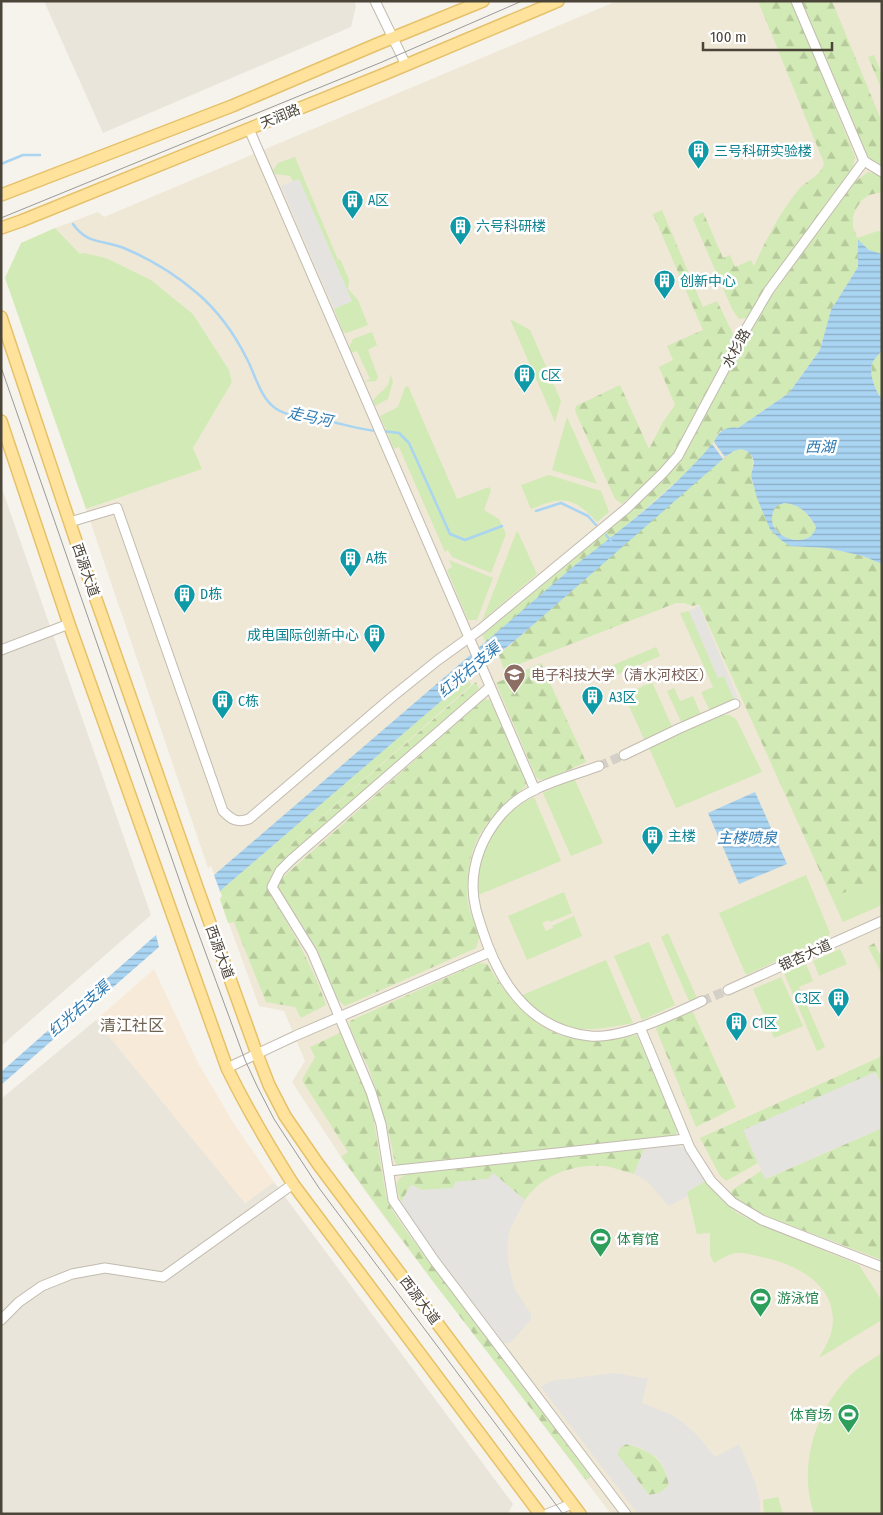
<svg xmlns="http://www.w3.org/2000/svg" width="883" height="1515" font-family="'Fira Sans Condensed','Noto Sans SC',sans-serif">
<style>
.residential{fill:#eae5da}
.commercial{fill:#f7ead8}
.education{fill:#efe8d6}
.green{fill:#d2eab5}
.forest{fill:url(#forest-firs)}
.parking{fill:#e5e3e0;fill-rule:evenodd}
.water{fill:url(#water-rules);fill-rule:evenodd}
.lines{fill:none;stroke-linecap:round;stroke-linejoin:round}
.stream{stroke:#a9d4f2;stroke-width:2.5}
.minor-tunnel{stroke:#d4d0c8;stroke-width:9;stroke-dasharray:9 4.5;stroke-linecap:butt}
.minor-casing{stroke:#c2bbae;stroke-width:11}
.major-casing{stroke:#e6c16a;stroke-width:14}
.minor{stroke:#fff;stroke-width:9}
.major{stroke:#ffe39c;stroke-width:11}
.tram{stroke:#9a9a9a;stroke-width:1}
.labels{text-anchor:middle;stroke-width:5;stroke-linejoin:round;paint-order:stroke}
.street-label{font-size:14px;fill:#4b4439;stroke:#fff}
.culture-label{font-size:14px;fill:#0d838f;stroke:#fff;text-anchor:start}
.education-label{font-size:14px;fill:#785e54;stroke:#fff;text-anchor:start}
.leisure-label{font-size:14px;fill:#27864d;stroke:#fff;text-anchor:start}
.water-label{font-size:15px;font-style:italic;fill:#2e7ab2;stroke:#fff}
.quarter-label{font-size:16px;fill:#6e6250;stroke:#fff}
</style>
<defs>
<pattern id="forest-firs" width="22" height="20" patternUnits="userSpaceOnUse" patternTransform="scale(1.25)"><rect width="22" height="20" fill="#d2eab5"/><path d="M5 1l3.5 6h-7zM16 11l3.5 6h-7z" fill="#b6ca9c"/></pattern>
<pattern id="water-rules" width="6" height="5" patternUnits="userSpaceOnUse" patternTransform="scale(1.25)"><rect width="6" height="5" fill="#a9d4f2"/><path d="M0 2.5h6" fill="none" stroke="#8caec5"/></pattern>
</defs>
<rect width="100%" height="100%" fill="#f6f3ec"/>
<g class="residential">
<polygon points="44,1 354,1 356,6 351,27 103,133"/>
<polygon points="1,486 151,915 1,1046"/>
<polygon points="96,1020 245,1203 274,1182 513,1504 508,1514 1,1514 1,1099"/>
</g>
<polygon class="commercial" points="154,969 198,1063 234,1124 274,1182 245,1203 96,1020"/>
<polygon class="education" points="617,1 882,1 882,1514 611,1514 384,1217 341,1157 292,1082 305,1061 284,1011 259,1006 220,899 222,895 211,866 208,868 86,509 201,469 193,448 232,382 229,370 193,314 151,280 106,258 80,254 55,228 98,212 104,217"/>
<g class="green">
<polygon points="295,157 338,260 340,259 349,280 348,289 358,300 368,325 346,333 343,332 334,309 352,301 299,179 293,181 290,176 276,174 272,172 278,163"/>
<polygon points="55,228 80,254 83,253 106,258 151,280 193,314 229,370 232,382 193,448 202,469 86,509 5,278 21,243"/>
<path d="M878,231L882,232V254C871,252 863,248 857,238Z"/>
<polygon points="510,319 530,330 561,401 555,422"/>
<polygon points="372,332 377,345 368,350 378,377 376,381 364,382 370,379 357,351 351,353 349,347 353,339"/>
<path d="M390,374L393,381L388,399L375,406L373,401C379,391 391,389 390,374Z"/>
<polygon points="408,386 457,499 489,487 491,490 484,510 499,519 506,534 491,573 452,557 448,550 445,552 399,447 394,449 380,416 398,407 405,387"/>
<polygon points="567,417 597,484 552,470"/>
<path d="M549,475L601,491L609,512L597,522C573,496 562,496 531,509L521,485Z"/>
<polygon points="518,532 537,574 482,621 516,533"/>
<polygon points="449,560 493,578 477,620 468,620 447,570 452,567"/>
<polygon points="689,611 718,678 724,676 734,699 710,711 701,692 713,687 680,613"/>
<polygon points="656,647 660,656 597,683 592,674"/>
<polygon points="468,678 471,685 232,896 220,899 222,896 220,891"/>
<polygon points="652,682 673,729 645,741 624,695"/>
<polygon points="674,688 680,701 693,696 701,715 682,724 667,691"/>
<polygon points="722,715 729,715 736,719 762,772 676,808 649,748"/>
<polygon points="574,778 603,843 571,856 543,793"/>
<path d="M534,797L561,861L478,895C478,886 478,877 479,868C482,836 506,810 534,797Z"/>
<polygon points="806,875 830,933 827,938 746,975 719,913"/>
<polygon points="882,876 882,905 843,922 832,898"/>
<polygon points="564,892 572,913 550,922 549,920 542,923 546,931 553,928 552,926 574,916 582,936 527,960 508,916"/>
<polygon points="668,933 697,998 689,1001 661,937"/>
<polygon points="649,942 675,1005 642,1020 614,956"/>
<polygon points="840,949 847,964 819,976 813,961"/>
<path d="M606,960L633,1023C579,1034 563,1033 520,996Z"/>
<polygon points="806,964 813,981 799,987 825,1047 817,1051 784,973"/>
<polygon points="781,977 803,1026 774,1038 753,989"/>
<path d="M705,1181L721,1199L737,1213L755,1222L859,1265L882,1301V1320L819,1358C826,1345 833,1335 833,1319C832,1280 790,1262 757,1256C751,1255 744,1252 738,1253C730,1253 721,1259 714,1263L710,1255V1233L697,1234L687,1192Z"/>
<path d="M882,1353V1514H814C797,1463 817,1405 856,1370C864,1364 873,1359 882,1353Z"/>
<polygon points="778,1497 783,1514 764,1514 763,1500"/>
</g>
<g class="forest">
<path d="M758,1H792L855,157L852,172L834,192L749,315L746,318L739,319L732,309L693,219L694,217L703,212L723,258L730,255L735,267L751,260L754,266C767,238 780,212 800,188C808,180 822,175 824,163Z"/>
<polygon points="801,1 832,1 882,122 882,167 871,160 864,150"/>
<polygon points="874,55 882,74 882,90 868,57"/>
<polygon points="868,172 882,176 882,192 869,195 862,200 857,207 853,216 853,227 858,240 858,267 831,310 820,350 789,393 738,428 720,431 712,444 694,466 619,532 574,566 486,643 482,634 653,490 676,466 685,451 754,321 845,193 856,181"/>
<polygon points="662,210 703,307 717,301 735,338 672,456 657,473 622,504 615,499 575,411 576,406 620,385 649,449 663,422 675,405 659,367 673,360 667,346 703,330 653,214"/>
<path d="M882,351V399C875,391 869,374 872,364C873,360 879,354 882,351Z"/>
<path d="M741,449C761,454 749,469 752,482L770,529L790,546L827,548L863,556L882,564V876L832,898L699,604L693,606L684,603H676L504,670L499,655L710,469L734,451Z"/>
<path d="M784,503C800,504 808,514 816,527C811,553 757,537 776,506Z"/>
<polygon points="541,663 586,762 548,779 540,780 536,777 496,683"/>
<path d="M476,682L479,689L279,865C272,874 267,880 268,891C291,928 312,964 326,1005L301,1018L295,1007L266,1002L234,922L228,923L220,899L232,896Z"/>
<path d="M484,699L490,700L527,782L525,787C494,812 470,835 468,878C467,888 466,898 469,908C471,917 479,928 479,937C479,940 477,945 476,948L345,1006L338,1000L313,944L298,918L279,892L278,885L281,879Z"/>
<polygon points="874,943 879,953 882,955 882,974 868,947"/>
<path d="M479,963L487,964C507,997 535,1033 576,1039C596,1043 617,1038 637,1035L678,1131L675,1135L400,1166L395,1163L389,1134L381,1106L369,1069L350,1029V1021Z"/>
<polygon points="693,1012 736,1107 696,1127 656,1029 659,1024"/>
<polygon points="340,1033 352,1057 372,1109 386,1196 392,1210 407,1232 591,1477 586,1480 431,1279 341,1157 348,1152 302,1080 315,1057 310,1047"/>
<polygon points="882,1054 882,1086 876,1073 744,1130 758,1163 726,1181 719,1174 700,1138 878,1058"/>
<polygon points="882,1128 882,1260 766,1216 740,1202 730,1194 732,1190 761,1171 766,1179"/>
<path d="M644,1149L634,1174C625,1172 614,1167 604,1166C574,1164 542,1174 525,1200L493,1173L488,1179L456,1182L453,1188L422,1190L411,1185L401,1202C396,1189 392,1180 407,1174Z"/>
<path d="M626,1444C651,1451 663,1458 669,1485L660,1493L649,1495L617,1454L620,1448Z"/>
</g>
<g class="parking">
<polygon points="299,179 352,301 334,309 281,186"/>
<polygon points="699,606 738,698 734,699 724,676 718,678 689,611"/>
<polygon points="875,1072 882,1086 882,1128 765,1179 743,1130"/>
<polygon points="677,1145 684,1148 705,1181 687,1192 688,1196 669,1206 647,1181 634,1174 644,1149"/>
<polygon points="493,1173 525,1200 510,1229 507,1245 508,1261 514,1288 531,1314 531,1320 510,1343 504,1343 407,1215 401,1202 411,1185 422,1190 453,1188 456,1182 488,1179"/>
<path d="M614,1373L643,1378L648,1377L642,1403L670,1414L682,1422L696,1434L715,1457L739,1444L755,1482L760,1501V1514H638L541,1387L551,1381ZM626,1444L642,1448L658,1458L666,1472L669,1485L660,1493L649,1495L617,1454L620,1448Z"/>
</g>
<g class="water">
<path d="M858,240L869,250L882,254V351C879,354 873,360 872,364C869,374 875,391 882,399V564L863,556L827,548L790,546L781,540L770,529L757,498L751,476L754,462L752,456L747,451L741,449L734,451L725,457L714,442C719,431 726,426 738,428L789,393L820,350L831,310L858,267ZM784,503C800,504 809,514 816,527C811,553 757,537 776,506Z"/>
<path d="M712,444L723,459L518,638L468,678L220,891L214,875L574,566C622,529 673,491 712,444Z"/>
<polygon points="755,792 787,864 739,884 708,813"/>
<polygon points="156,935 159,947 1,1085 1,1072"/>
</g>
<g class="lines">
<g class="stream">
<polyline points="1,164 23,155 40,155"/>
<path d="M73,224C88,246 105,239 126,249C152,260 175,274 197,293C217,310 235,335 247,359C255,374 260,397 275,408C291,419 311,417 329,421C346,425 361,430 378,431"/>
<polyline points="383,431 399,433 409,443 450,534 465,540 502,526"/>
<polyline points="536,511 561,503 588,516 596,525"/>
<polyline points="606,535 612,542"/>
</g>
<g class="minor-tunnel">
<polyline points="599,766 624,755"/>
<polyline points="702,1001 728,990"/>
</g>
<defs>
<g id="minor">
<polyline points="375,1 406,65"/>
<polyline points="249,129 535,790"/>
<polyline points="864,161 882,172"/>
<path d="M70,522L117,508L223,811C232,820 237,823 249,819L392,697L438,660L481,629L627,508L663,473L678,456L742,336L769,290L864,161L796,1"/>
<polyline points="1,650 69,624"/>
<polyline points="490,687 291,860 280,871 272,887 312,952 371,1092 381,1124 393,1200 434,1260 626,1514"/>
<polyline points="624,755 678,729 735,704"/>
<path d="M599,766C566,778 524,787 501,815C484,835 473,860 473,887C473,903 478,917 483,932C500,984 531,1030 590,1036C622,1039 672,1015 702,1001"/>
<polyline points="728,990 882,921"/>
<polyline points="640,1027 690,1148 711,1181 732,1202 762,1220 882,1267"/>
<polyline points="227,1068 295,1036 490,952"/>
<polyline points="389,1171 686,1139"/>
<polyline points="1,1320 19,1302 42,1286 72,1274 105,1268 163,1277 293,1184"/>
<polyline points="547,1514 572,1504"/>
</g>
<g id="major">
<polyline points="1,195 232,106 375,45 483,1"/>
<polyline points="1,228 21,221 387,73 558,1"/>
<polyline points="1,317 84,565 197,887 257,1054 269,1085 285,1116 318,1164 580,1514"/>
<path d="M1,421L69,624L227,1068C247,1109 269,1146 293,1184L540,1514"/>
</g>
</defs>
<use href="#minor" class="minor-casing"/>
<use href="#major" class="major-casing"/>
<use href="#minor" class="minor"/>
<use href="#major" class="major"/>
<g class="tram">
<polyline points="1,218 382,62 522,1"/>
<polyline points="1,367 188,905 245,1060 257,1086 274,1119 319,1188 563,1514"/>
</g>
</g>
<defs>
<symbol id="building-pin" viewBox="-11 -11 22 30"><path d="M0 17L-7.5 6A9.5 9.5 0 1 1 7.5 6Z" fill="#0f9aa8" stroke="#fff"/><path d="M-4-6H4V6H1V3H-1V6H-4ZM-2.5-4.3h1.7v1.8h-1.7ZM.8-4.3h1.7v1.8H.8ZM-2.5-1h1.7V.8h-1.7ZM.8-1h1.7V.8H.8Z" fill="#fff"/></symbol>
<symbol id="university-pin" viewBox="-11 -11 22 30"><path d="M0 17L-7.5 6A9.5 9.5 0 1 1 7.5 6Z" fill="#8d6e63" stroke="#fff"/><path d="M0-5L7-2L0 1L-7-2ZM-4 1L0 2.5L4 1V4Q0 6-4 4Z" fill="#fff"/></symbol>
<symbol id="stadium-pin" viewBox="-11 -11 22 30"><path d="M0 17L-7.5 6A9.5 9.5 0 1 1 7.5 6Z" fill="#2e9e5b" stroke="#fff"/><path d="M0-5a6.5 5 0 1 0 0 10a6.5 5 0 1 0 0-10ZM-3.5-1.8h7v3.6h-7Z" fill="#fff"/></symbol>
</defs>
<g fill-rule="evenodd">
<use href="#building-pin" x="686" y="138" width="25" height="34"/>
<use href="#building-pin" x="340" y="188" width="25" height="34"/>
<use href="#building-pin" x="448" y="214" width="25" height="34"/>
<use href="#building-pin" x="652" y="268" width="25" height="34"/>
<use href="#building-pin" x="512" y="362" width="25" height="34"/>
<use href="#building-pin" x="338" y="546" width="25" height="34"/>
<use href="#building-pin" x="172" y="582" width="25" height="34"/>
<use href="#building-pin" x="362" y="622" width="25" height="34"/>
<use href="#university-pin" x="502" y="662" width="25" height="34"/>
<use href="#building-pin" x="580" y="684" width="25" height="34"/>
<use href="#building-pin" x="210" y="688" width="25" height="34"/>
<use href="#building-pin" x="640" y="824" width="25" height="34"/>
<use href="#building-pin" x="826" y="986" width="25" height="34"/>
<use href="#building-pin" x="724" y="1010" width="25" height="34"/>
<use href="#stadium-pin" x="588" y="1226" width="25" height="34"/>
<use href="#stadium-pin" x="748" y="1286" width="25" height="34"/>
<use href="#stadium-pin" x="836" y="1402" width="25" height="34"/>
</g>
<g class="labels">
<g class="street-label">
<text transform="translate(280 116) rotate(-22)" y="5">天润路</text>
<text transform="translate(736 348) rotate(-61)" y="5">水杉路</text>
<text transform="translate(86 570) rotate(71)" y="5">西源大道</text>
<text transform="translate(220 952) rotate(70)" y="5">西源大道</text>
<text transform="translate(805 955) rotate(-24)" y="5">银杏大道</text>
<text transform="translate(420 1300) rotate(53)" y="5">西源大道</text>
</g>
<g class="culture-label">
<text x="714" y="156">三号科研实验楼</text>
<text x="368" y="205">A区</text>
<text x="476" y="231">六号科研楼</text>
<text x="680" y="286">创新中心</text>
<text x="541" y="380">C区</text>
<text x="366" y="563">A栋</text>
<text x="200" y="599">D栋</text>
<text x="359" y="640" text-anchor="end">成电国际创新中心</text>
<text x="609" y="702">A3区</text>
<text x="238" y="706">C栋</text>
<text x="668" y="841">主楼</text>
<text x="822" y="1003" text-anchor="end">C3区</text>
<text x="752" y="1028">C1区</text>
</g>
<g class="education-label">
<text x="531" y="680">电子科技大学（清水河校区）</text>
</g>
<g class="leisure-label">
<text x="617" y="1244">体育馆</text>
<text x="777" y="1303">游泳馆</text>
<text x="832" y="1420" text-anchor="end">体育场</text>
</g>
<g class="water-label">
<text transform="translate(310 417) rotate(12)" y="5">走马河</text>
<text x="820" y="452">西湖</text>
<text transform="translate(469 670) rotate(-40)" y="5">红光右支渠</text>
<text x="747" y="843">主楼喷泉</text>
<text transform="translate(79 1009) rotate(-41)" y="5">红光右支渠</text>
</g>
<g class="quarter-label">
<text x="132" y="1031">清江社区</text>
</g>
</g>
<rect width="883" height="1515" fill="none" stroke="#4b4439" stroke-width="5"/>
<path d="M703 42v8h129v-8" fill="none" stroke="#4b4439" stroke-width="2.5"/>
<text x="710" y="42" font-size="15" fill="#4b4439" stroke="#ffffff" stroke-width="4" paint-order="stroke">100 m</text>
</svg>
